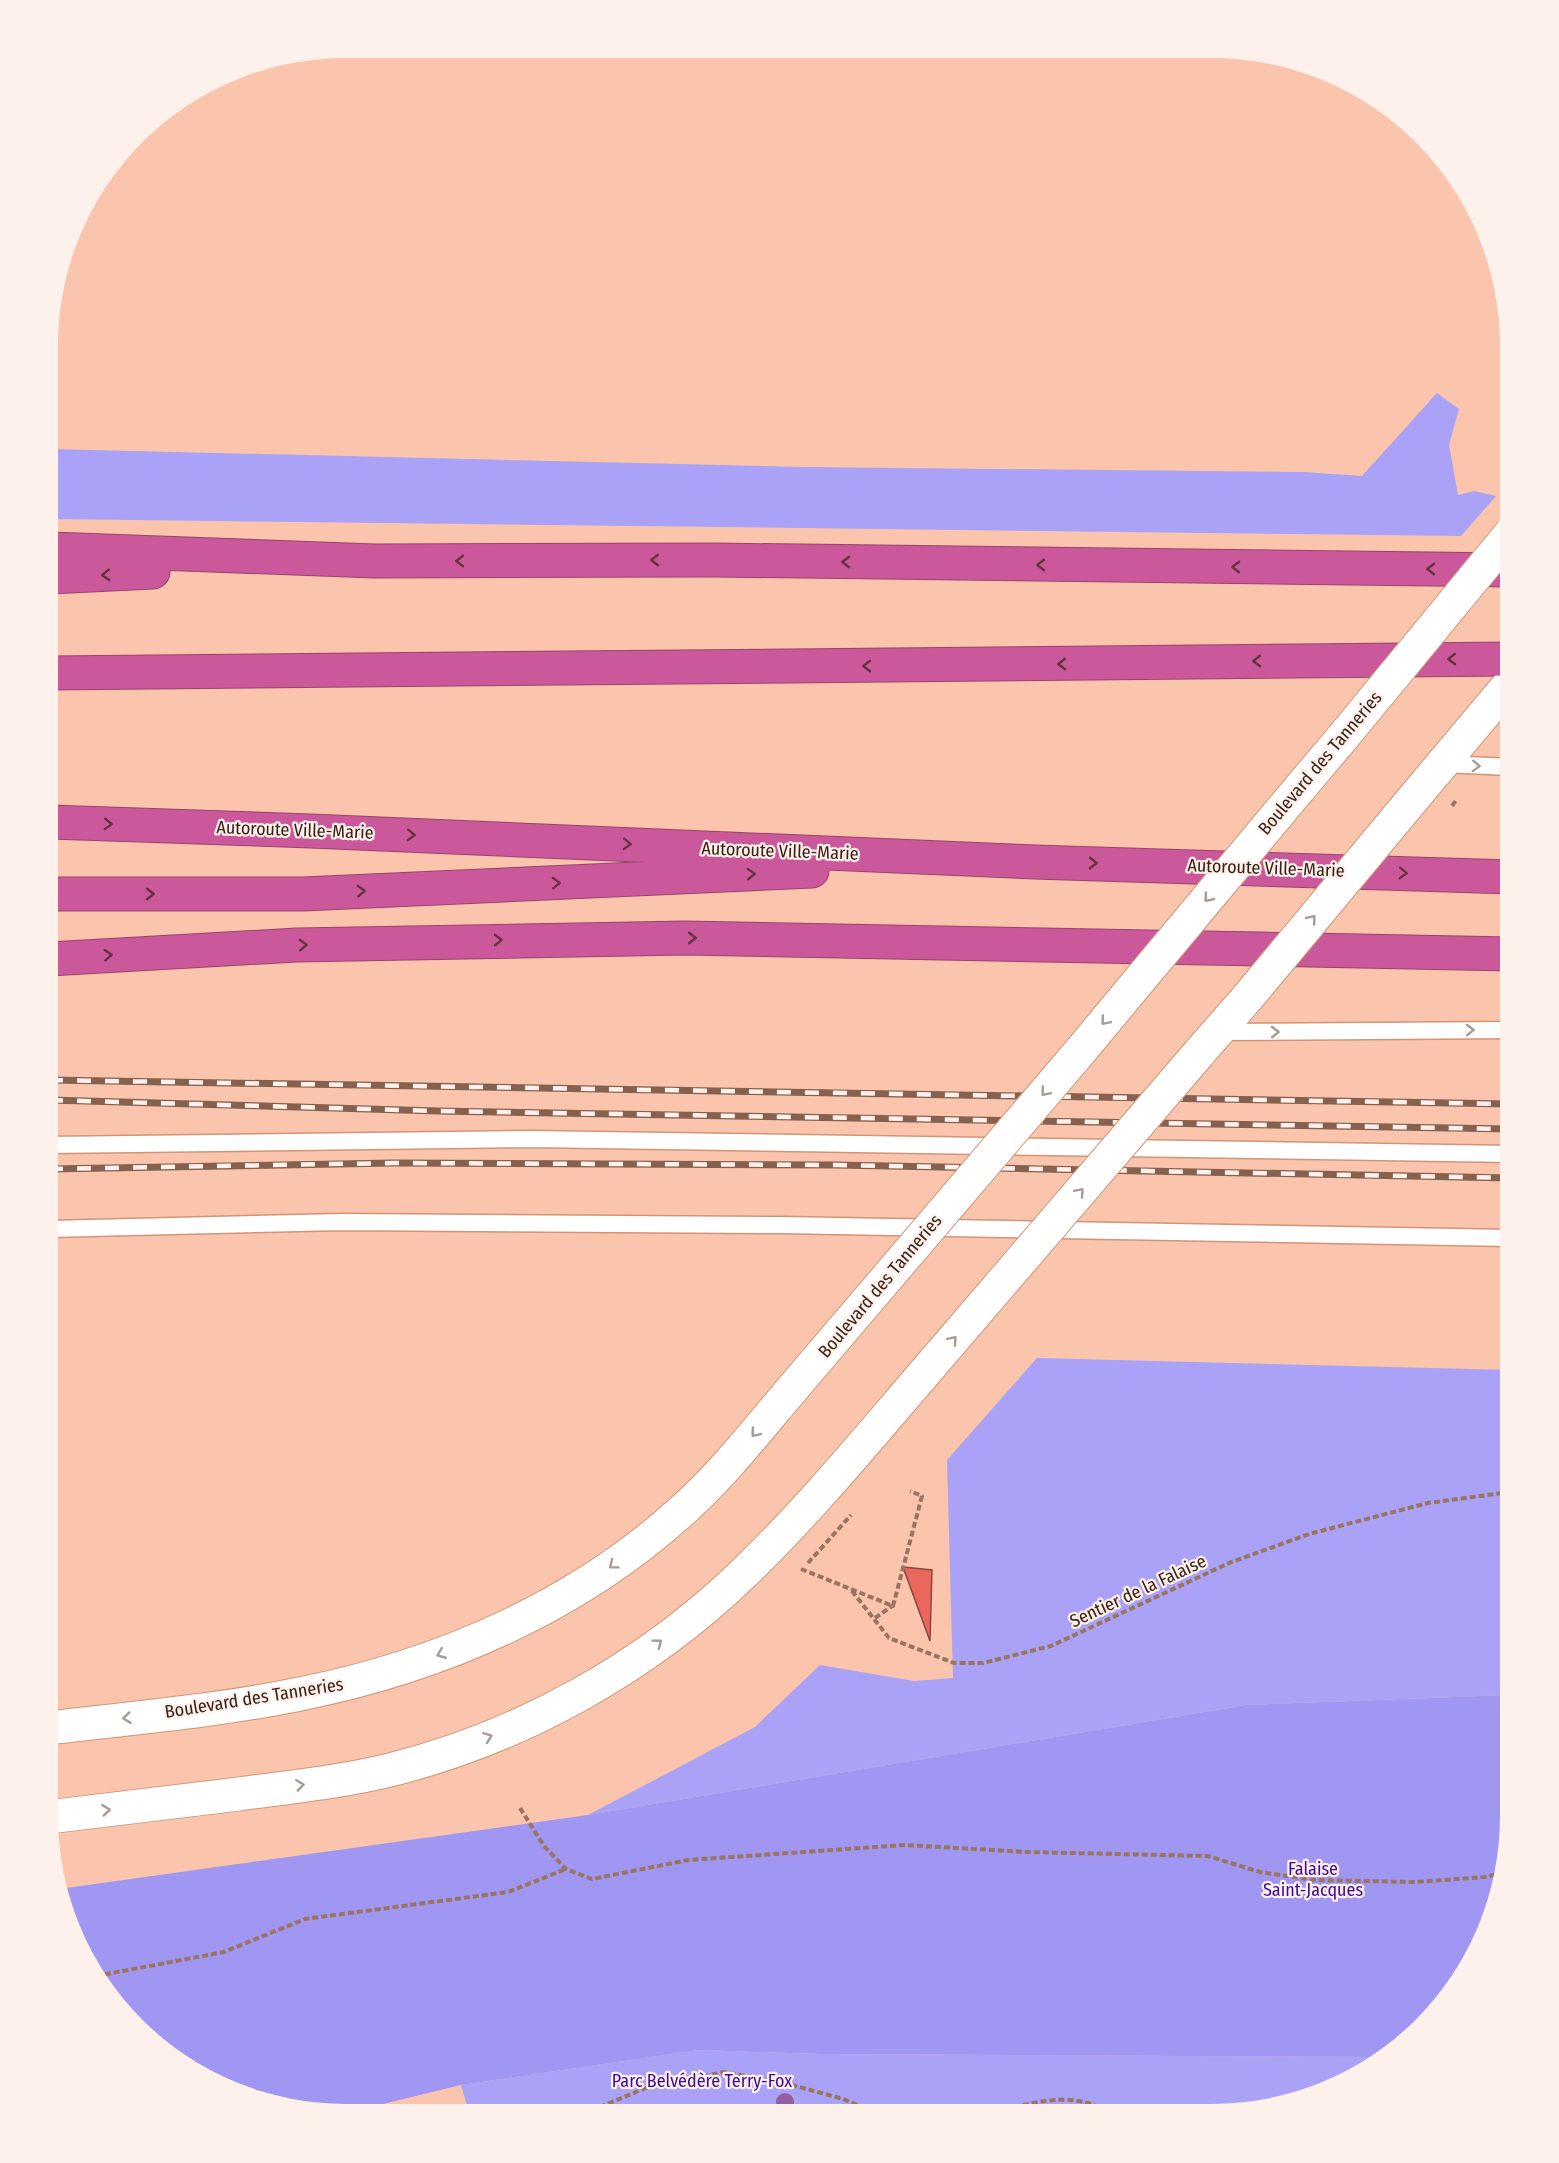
<svg xmlns="http://www.w3.org/2000/svg" width="1559" height="2163" font-family="'Fira Sans Condensed',sans-serif">
<style>
.green{fill:#a9a2f7}
.forest{fill:#9f97f2}
.building{fill:#e9675d;stroke:#874842;stroke-width:1.5}
.lines{fill:none;stroke-linecap:round;stroke-linejoin:round}
.service-casing{stroke:#d29476;stroke-width:19}
.secondary-casing{stroke:#d29476;stroke-width:35}
.motorway-casing{stroke:#98456c;stroke-width:35}
.path{stroke:#9a7461;stroke-width:4;stroke-dasharray:6 3;stroke-linecap:butt}
.service{stroke:#fff;stroke-width:16}
.secondary{stroke:#fff;stroke-width:33}
.motorway{stroke:#cb589b;stroke-width:33}
.rail-casing{stroke:#856150;stroke-width:7}
.rail{stroke:#fef0ea;stroke-width:4.5;stroke-dasharray:14;stroke-linecap:butt}
.secondary-bridge-casing{stroke:#d29476;stroke-width:35;stroke-linecap:butt}
.path-bridge{stroke:#9a7461;stroke-width:4;stroke-dasharray:6 3;stroke-linecap:butt}
.secondary-bridge{stroke:#fff;stroke-width:33}
.tree{fill:#935fa1}
.oneway{stroke:#65323d}
.oneway2{stroke:#a69b96}
.labels{text-anchor:middle;stroke-width:4.5;stroke-linejoin:round;paint-order:stroke}
.street-label{font-size:18px;fill:#392115;stroke:#fef0ea}
.park-label{font-size:18px;fill:#3e0c98;stroke:#fef0ea}
</style>
<rect width="100%" height="100%" fill="#fac5ac"/>
<g class="green">
<polygon points="1437,393 1459,409 1449,445 1458,495 1474,491 1496,496 1461,536 50,519 50,449 804,467 1304,472 1362,476"/>
<polygon points="1037,1358 1511,1370 1510,1695 1246,1705 588,1815 755,1727 820,1665 914,1681 953,1678 947,1460"/>
<polygon points="699,2050 821,2054 1386,2057 1344,2084 1271,2109 1212,2115 469,2113 461,2085"/>
</g>
<polygon class="forest" points="1510,1695 1510,1836 1495,1913 1460,1982 1409,2041 1386,2057 821,2054 699,2050 461,2085 346,2113 308,2112 233,2092 165,2053 110,1998 79,1948 59,1889 588,1815 1246,1705"/>
<polygon class="building" points="903,1567 932,1570 930,1641"/>
<g class="lines">
<defs>
<g id="service">
<polyline points="1443,764 1511,767"/>
<polyline points="1218,1032 1511,1030"/>
<polyline points="49,1145 531,1139 1511,1154"/>
<polyline points="49,1229 343,1222 780,1225 1511,1238"/>
</g>
<g id="secondary">
<polyline points="1299,789 1343,737"/>
<polyline points="1417,794 1511,682"/>
<polyline points="1083,1048 1127,995"/>
<polyline points="1199,1053 1248,997"/>
<path d="M48,1728C132,1718 217,1711 300,1694C440,1666 577,1607 684,1509C724,1473 758,1429 793,1388"/>
<path d="M48,1817C112,1809 176,1802 239,1794C289,1787 341,1782 390,1770C522,1737 647,1667 745,1572C806,1513 860,1448 915,1384"/>
</g>
<g id="motorway">
<polyline points="50,549 374,561 713,560 1511,570"/>
<polyline points="50,577 153,572"/>
<polyline points="50,673 1511,659"/>
<polyline points="50,822 311,831 1034,862 1511,877"/>
<polyline points="50,894 303,894 812,871"/>
<polyline points="49,959 297,945 685,938 1511,954"/>
</g>
</defs>
<use href="#service" class="service-casing"/>
<use href="#secondary" class="secondary-casing"/>
<use href="#motorway" class="motorway-casing"/>
<g class="path">
<polyline points="808,1563 851,1515"/>
<polyline points="801,1569 893,1606 922,1496 910,1491"/>
<polyline points="852,1591 889,1638 954,1663 983,1663 1051,1646 1229,1563 1309,1534 1428,1503 1510,1492"/>
<polyline points="875,1618 892,1606"/>
<polyline points="520,1808 544,1846 566,1869 592,1879 688,1860 904,1845 1027,1852 1208,1856 1260,1872 1314,1880 1415,1882 1485,1877 1503,1873"/>
<polyline points="96,1976 224,1952 305,1919 508,1892 566,1869"/>
<polyline points="593,2113 602,2106 646,2088 724,2072 785,2083 843,2099 880,2114"/>
<path d="M988,2114C1029,2104 1074,2087 1111,2115"/>
</g>
<use href="#service" class="service"/>
<use href="#secondary" class="secondary"/>
<use href="#motorway" class="motorway"/>
<defs>
<g id="rail">
<polyline points="49,1080 1511,1104"/>
<polyline points="49,1100 438,1111 1511,1129"/>
<polyline points="49,1169 393,1163 836,1165 1511,1178"/>
</g>
</defs>
<use href="#rail" class="rail-casing"/>
<use href="#rail" class="rail"/>
<defs>
<g id="secondary-bridge">
<polyline points="1343,737 1511,533"/>
<polyline points="1127,995 1299,789"/>
<polyline points="1248,997 1417,794"/>
<polyline points="915,1384 1199,1053"/>
<polyline points="793,1388 1083,1048"/>
</g>
</defs>
<use href="#secondary-bridge" class="secondary-bridge-casing"/>
<polyline class="path-bridge" points="1452,806 1457,799"/>
<use href="#secondary-bridge" class="secondary-bridge"/>
</g>
<circle class="tree" cx="785" cy="2102" r="9"/>
<defs><path id="oneway-chevron" d="M-2-3.5L2.5 0L-2 3.5" fill="none" stroke-width="1.6" stroke-linecap="round" stroke-linejoin="round" transform="scale(1.5)"/></defs>
<g class="oneway">
<use href="#oneway-chevron" transform="translate(655 560) rotate(180)"/>
<use href="#oneway-chevron" transform="translate(460 561) rotate(180)"/>
<use href="#oneway-chevron" transform="translate(846 562) rotate(-179)"/>
<use href="#oneway-chevron" transform="translate(1041 565) rotate(-179)"/>
<use href="#oneway-chevron" transform="translate(1236 567) rotate(-179)"/>
<use href="#oneway-chevron" transform="translate(1431 569) rotate(-179)"/>
<use href="#oneway-chevron" transform="translate(106 575) rotate(177)"/>
<use href="#oneway-chevron" transform="translate(1452 659) rotate(179)"/>
<use href="#oneway-chevron" transform="translate(1257 661) rotate(179)"/>
<use href="#oneway-chevron" transform="translate(1062 664) rotate(179)"/>
<use href="#oneway-chevron" transform="translate(867 666) rotate(180)"/>
<use href="#oneway-chevron" transform="translate(108 824) rotate(2)"/>
<use href="#oneway-chevron" transform="translate(411 835) rotate(2)"/>
<use href="#oneway-chevron" transform="translate(627 844) rotate(2)"/>
<use href="#oneway-chevron" transform="translate(1093 863) rotate(1)"/>
<use href="#oneway-chevron" transform="translate(1403 873) rotate(2)"/>
<use href="#oneway-chevron" transform="translate(751 874) rotate(-2)"/>
<use href="#oneway-chevron" transform="translate(556 883) rotate(-2)"/>
<use href="#oneway-chevron" transform="translate(361 891) rotate(-2)"/>
<use href="#oneway-chevron" transform="translate(150 894)"/>
<use href="#oneway-chevron" transform="translate(692 938)"/>
<use href="#oneway-chevron" transform="translate(498 940) rotate(-1)"/>
<use href="#oneway-chevron" transform="translate(303 945) rotate(-2)"/>
<use href="#oneway-chevron" transform="translate(108 955) rotate(-3)"/>
</g>
<g class="oneway2">
<use href="#oneway-chevron" transform="translate(1476 766) rotate(2)"/>
<use href="#oneway-chevron" transform="translate(1208 898) rotate(130)"/>
<use href="#oneway-chevron" transform="translate(1312 919) rotate(-50)"/>
<use href="#oneway-chevron" transform="translate(1105 1021) rotate(130)"/>
<use href="#oneway-chevron" transform="translate(1470 1030) rotate(-1)"/>
<use href="#oneway-chevron" transform="translate(1275 1032) rotate(-1)"/>
<use href="#oneway-chevron" transform="translate(1045 1092) rotate(130)"/>
<use href="#oneway-chevron" transform="translate(1080 1192) rotate(-49)"/>
<use href="#oneway-chevron" transform="translate(953 1340) rotate(-49)"/>
<use href="#oneway-chevron" transform="translate(755 1433) rotate(130)"/>
<use href="#oneway-chevron" transform="translate(613 1565) rotate(143)"/>
<use href="#oneway-chevron" transform="translate(658 1643) rotate(-37)"/>
<use href="#oneway-chevron" transform="translate(441 1654) rotate(158)"/>
<use href="#oneway-chevron" transform="translate(127 1718) rotate(173)"/>
<use href="#oneway-chevron" transform="translate(488 1737) rotate(-21)"/>
<use href="#oneway-chevron" transform="translate(300 1785) rotate(-8)"/>
<use href="#oneway-chevron" transform="translate(106 1810) rotate(-7)"/>
</g>
<g class="labels">
<g class="street-label">
<text transform="translate(1320 763) rotate(-50)" y="6">Boulevard des Tanneries</text>
<text transform="translate(295 830) rotate(2)" y="6">Autoroute Ville-Marie</text>
<text transform="translate(780 851) rotate(2)" y="6">Autoroute Ville-Marie</text>
<text transform="translate(1266 868) rotate(2)" y="6">Autoroute Ville-Marie</text>
<text transform="translate(880 1286) rotate(-50)" y="6">Boulevard des Tanneries</text>
<text transform="translate(1138 1591) rotate(-25)" y="6">Sentier de la Falaise</text>
<text transform="translate(254 1698) rotate(-9)" y="6">Boulevard des Tanneries</text>
</g>
<g class="park-label">
<text x="1313" y="1875">Falaise<tspan x="1313" dy="21">Saint-Jacques</tspan></text>
<text x="702" y="2087">Parc Belvédère Terry-Fox</text>
</g>
</g>
<path d="M0 0H1559V2163H0ZM346 58H1212A288 288 0 0 1 1500 346V1816A288 288 0 0 1 1212 2104H346A288 288 0 0 1 58 1816V346A288 288 0 0 1 346 58Z" fill="#fef0ea" fill-rule="evenodd"/>
</svg>
